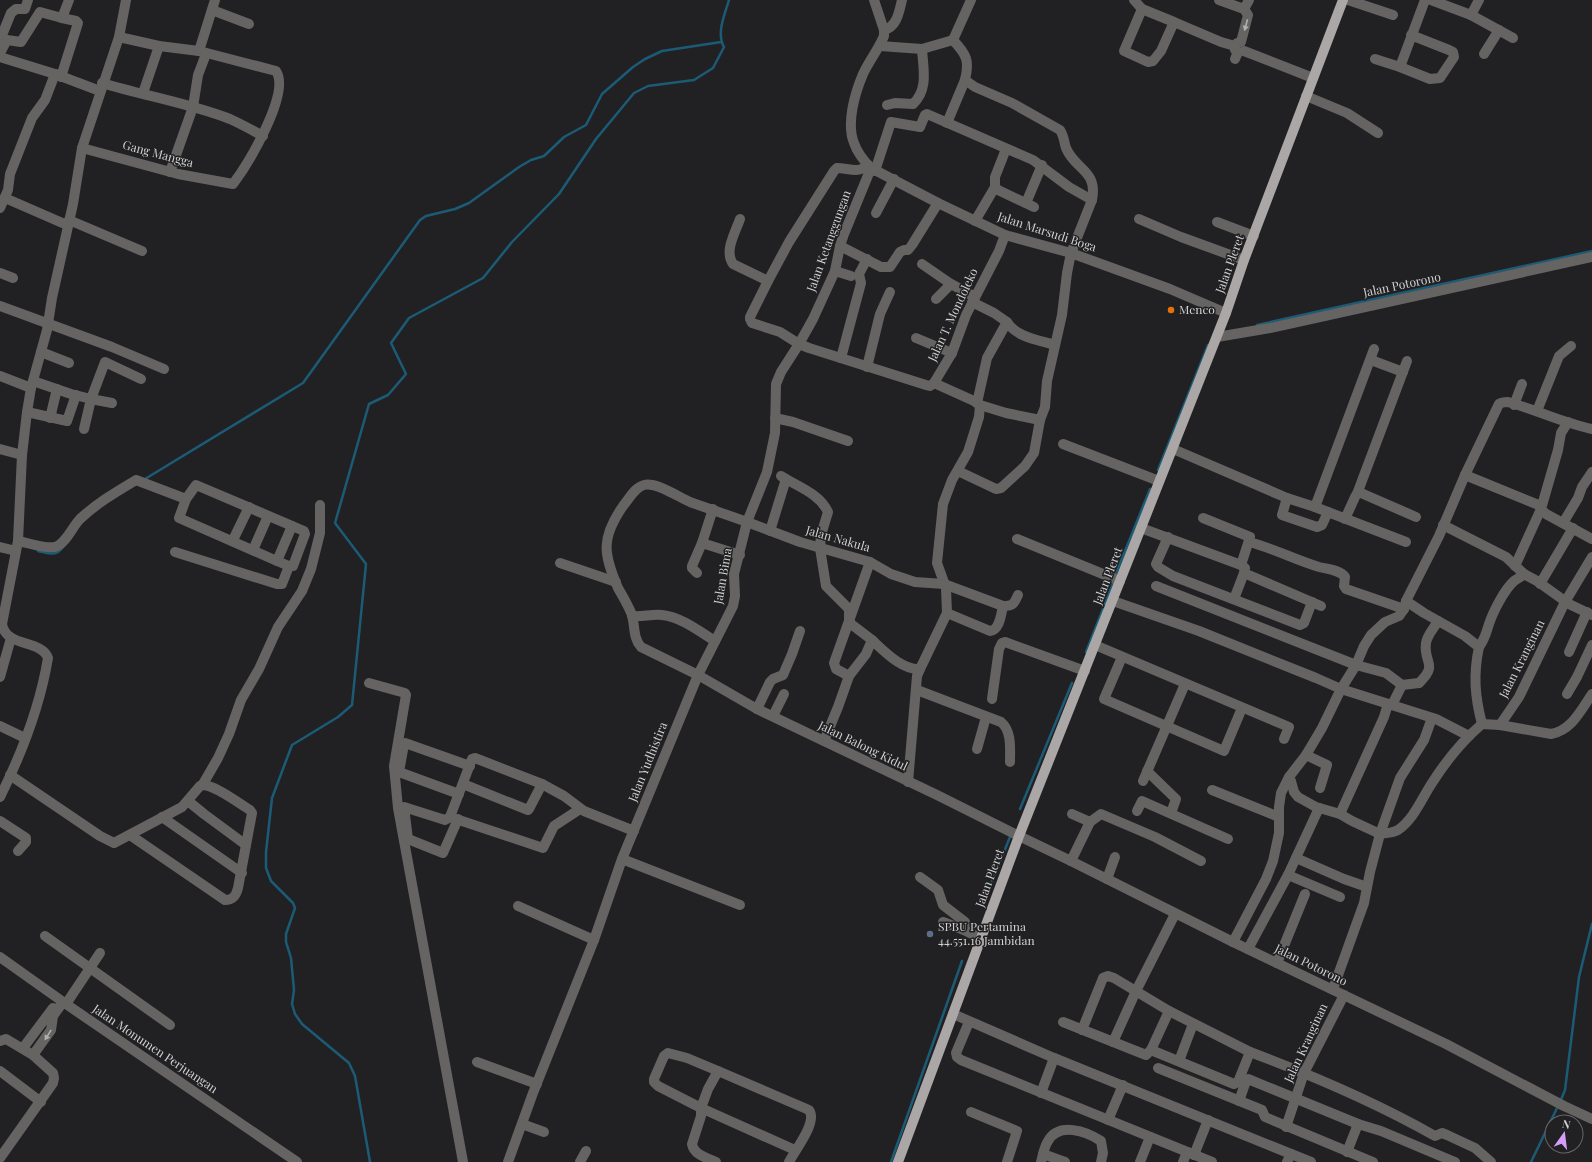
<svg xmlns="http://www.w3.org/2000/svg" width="1592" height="1162" font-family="'Playfair Display',serif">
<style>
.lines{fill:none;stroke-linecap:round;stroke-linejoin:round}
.stream{stroke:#1c5b76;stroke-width:2.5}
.minor{stroke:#656463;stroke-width:10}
.major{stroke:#aaa7a6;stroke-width:10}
.oneway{fill:#b1b0b1}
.food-dot{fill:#e8710a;stroke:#212123;stroke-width:1.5}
.service-dot{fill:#5c6f8a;stroke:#212123;stroke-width:1.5}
.labels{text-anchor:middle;stroke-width:3;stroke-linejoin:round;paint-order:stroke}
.street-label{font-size:12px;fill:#d1d1d2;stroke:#212123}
.poi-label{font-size:12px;fill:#d1d1d2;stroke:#212123;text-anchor:start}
</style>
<rect width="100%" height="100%" fill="#212123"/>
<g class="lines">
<g class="stream">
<polyline points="1257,325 1592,251"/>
<polyline points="1158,470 1208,345"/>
<polyline points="145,479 303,383 420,220 426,216 455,209 469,203 519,167 531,160 544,156 564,137 586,125 602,94 633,67 645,59 662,51 721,42"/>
<path d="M38,551C48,553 56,557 63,547"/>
<polyline points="1115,576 1150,489"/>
<polyline points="1086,652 1114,581"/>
<polyline points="1020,809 1072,683"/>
<polyline points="985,899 1010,837"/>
<polyline points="1560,1102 1565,1090 1579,977 1592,924"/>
<path d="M370,1162L355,1076L349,1063L302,1024L295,1014L292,1004L294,990L291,958L286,942V934L295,908L293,903L271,881L266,868V852L272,798L292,745L338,717L352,705L366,564L335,523L369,404L388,395L406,374L391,343L409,318L483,278L512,242L559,194L596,139L634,93L648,86L694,80L713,68L724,47C716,33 725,14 729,0"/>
<polyline points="891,1162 962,961"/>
<polyline points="1531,1162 1558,1106"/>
</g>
<g class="minor">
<path d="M874,0L884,30V36C878,50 869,61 863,74C855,93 846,123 854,143C857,152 864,161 871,168L938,203L1005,235L1071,253L1170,289L1226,313"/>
<polyline points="1134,0 1142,9"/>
<polyline points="1219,0 1244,9 1248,15 1241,42 1237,43 1235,46"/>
<polyline points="1348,0 1393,15"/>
<polyline points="1431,0 1471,15 1513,38"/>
<polyline points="1244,9 1249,0"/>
<polyline points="212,10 249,24"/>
<polyline points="1471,15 1479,0"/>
<polyline points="1174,22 1142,9 1124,51 1148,62 1153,61 1161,51 1174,22 1221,42 1235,46"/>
<path d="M884,30C897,27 899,12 902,0"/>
<polyline points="0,40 11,13 16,9 25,9 28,0"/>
<path d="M953,40C966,54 970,60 965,80L975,87L1012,103L1060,130C1064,136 1064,142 1066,148C1075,170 1098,170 1092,200L1071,253L1067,273L1062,315L1047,381L1045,407L1040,420L1034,453L1025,466L1001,488L996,489L958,471"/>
<polyline points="953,40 971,0"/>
<polyline points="880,46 922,49 953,40"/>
<polyline points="1235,46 1235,50 1238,52 1235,59"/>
<polyline points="199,51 215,0"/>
<polyline points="1244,51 1313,78"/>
<polyline points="0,53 7,40 21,42 40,12 62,18 69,0"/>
<polyline points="1484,54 1499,30"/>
<polyline points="0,57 55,74 100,91"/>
<polyline points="1375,59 1400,67 1425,0"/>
<polyline points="1400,67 1430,79 1440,78 1454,57 1453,52 1449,50 1411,35"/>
<polyline points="61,77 78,23 76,21 62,18"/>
<path d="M102,83C145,96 189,103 230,119C241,124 252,130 263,136"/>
<polyline points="143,93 159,46"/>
<polyline points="1306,96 1347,113 1378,133"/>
<path d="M887,105L895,103L913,104C929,89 923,68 922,49"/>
<polyline points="947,123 965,80"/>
<path d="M82,148L178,174L233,184C248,164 291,93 276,71L199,51L159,46L119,37"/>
<polyline points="1006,149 995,177 995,187 998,190 1034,207"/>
<path d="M871,168L844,234L840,246L835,271L813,319L799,344L781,372L776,384L775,433L767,472L747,522C728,515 709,509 690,502C678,497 657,482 644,485C635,487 629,499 623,506C601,538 603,553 618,588C623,597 628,605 632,615C635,626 633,638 641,647L698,675L757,709L937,795L1019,836L1071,861L1233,942L1446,1044L1564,1106L1592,1119"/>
<polyline points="875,171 891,122 920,127 925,115 927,114 1033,160 1069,187 1092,200"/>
<polyline points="170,172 193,107 198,75 206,54"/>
<polyline points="5,198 67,225"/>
<polyline points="1026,203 1042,165"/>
<polyline points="0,208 8,190 10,174 32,118 45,100 55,74"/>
<polyline points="876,213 894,179"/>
<path d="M740,219C735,233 724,251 733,264L768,281L750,317V319L752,323L780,332L799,344L809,348L926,385L930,386L934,383L974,401L980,405L979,417L968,452L952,480L943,504L937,563L946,588L947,613L920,669"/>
<polyline points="1139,219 1181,237 1244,260"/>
<polyline points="69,220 142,251"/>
<polyline points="975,221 995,187"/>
<polyline points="1217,222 1254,236"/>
<polyline points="840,246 881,267 890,267 900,252 904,250 908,250 912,245 938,203"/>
<polyline points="922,264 951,284"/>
<polyline points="835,271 851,276"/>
<polyline points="0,273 13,278"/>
<path d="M768,281L789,242L834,171L837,168C848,168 859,174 868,165"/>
<polyline points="936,299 951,284 975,297"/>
<polyline points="972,302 994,313 1007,322 987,358 977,403"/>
<polyline points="0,306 112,347 164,369"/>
<path d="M1007,322C1016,337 1038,340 1055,345"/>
<polyline points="1217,337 1270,328 1592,257"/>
<polyline points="916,338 952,353"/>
<polyline points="41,352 69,363"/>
<polyline points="841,358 861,283 859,274 867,259"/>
<polyline points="1371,360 1403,372"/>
<polyline points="867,367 880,314 890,292"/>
<polyline points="0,376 31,388"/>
<polyline points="33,381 71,394 91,399 84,429"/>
<polyline points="934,383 952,353 966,315 999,251 1005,235"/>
<polyline points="112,403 91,399 105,362 141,379"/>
<polyline points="980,405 1006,413 1040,420"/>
<polyline points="1514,405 1522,384"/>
<polyline points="1537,411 1559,356 1571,346"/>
<polyline points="27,412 67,421 76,395"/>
<polyline points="50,418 57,389"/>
<polyline points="775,418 793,422 848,441"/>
<polyline points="1568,422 1561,433 1558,450 1541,509 1546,514 1592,539"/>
<polyline points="1063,444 1159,481"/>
<polyline points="0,449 22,455"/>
<polyline points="1173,449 1287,498 1315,507 1406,542"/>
<polyline points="1465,475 1541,506"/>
<path d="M781,476C798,487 819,493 828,512L821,535L820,548L826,586L849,609V619L851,624L872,640"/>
<polygon points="196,485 304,531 305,534 293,566 289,566 277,561 179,518 186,499"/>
<polyline points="1357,494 1407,361"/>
<polyline points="1287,498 1282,515 1317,527 1322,525 1328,512"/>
<polyline points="1315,507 1374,349"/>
<polyline points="1345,519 1355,497 1357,494 1361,493 1416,517"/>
<polyline points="1563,523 1578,498 1582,487 1592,472"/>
<polyline points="1443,525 1506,557 1524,574"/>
<polyline points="1141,528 1241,565 1250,537 1203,518"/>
<polyline points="770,531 786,479"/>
<polyline points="1168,537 1156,564 1158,567 1173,576 1300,625 1304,623 1312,602"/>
<polyline points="1017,539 1120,581"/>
<polyline points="233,540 249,507"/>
<path d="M18,541C29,543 44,549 55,547C66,544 72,527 80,519C97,503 116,492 136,480L186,499"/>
<path d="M1249,542C1273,548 1295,560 1319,567C1327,569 1340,570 1345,577L1344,586L1346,589L1404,609"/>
<polyline points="702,543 740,555"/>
<polyline points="0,547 16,551"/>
<polyline points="253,550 268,516"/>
<polyline points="175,552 277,584 282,584 289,566"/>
<polyline points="277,561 292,526"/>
<polyline points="560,563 616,582"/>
<polyline points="1241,565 1245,568 1244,573 1321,606"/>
<polyline points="1515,566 1541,509"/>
<polyline points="697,573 692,568 692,566 702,543 713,509"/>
<polyline points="1540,584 1573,528"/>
<polyline points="1156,586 1356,665 1386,673 1402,685"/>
<polyline points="1234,599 1244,573"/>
<polyline points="1113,601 1199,631 1316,678 1341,689 1436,719 1469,736"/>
<path d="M1406,601L1424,613L1465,636L1479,647C1473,675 1475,697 1482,724"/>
<path d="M947,613L990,631C1000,630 1001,614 1003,606"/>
<path d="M632,616C643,617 651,614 662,615C681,617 699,631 715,641"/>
<polyline points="1095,645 1289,727 1284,739"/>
<path d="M1479,647C1485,639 1486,633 1489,624C1493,612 1504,590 1514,581C1517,579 1521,577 1524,574L1537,581L1569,604L1592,615"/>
<polyline points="1569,652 1587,612"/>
<polyline points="1122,657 1104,699 1224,751 1242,708"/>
<polyline points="849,676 836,669 834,663 870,562"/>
<polyline points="0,677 11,638"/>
<polyline points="369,683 405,693 406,695 394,766 398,808 463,1162"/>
<path d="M917,690L1001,722C1012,731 1010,749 1010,762"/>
<polyline points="1567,694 1577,677 1592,645"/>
<polyline points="992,699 999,649 1002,643 1005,642 1085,671"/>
<path d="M1392,705L1402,685L1419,683C1439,664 1423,663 1426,643C1427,635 1434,628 1438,621"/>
<polyline points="757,709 770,682 773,679 783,675 792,654 800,631"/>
<polyline points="773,716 784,694"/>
<path d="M1432,718L1424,740L1400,778L1380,834C1386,833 1393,833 1398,830C1414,819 1422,798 1432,783C1446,761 1462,741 1482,724L1500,725L1551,734C1572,730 1581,710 1592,694"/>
<polyline points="1500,725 1519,697 1565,602 1592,557"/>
<polyline points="0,726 25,738"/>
<path d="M824,741L838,707L849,676L866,654L872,640C885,652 902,670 920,669L917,676L908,782"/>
<polyline points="977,749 986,717"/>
<polyline points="1306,755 1327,765 1320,788"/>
<polyline points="1147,771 1176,799 1171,813"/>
<path d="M10,775L100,836L114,843L182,807L200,786C210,781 240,804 250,810L252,813L238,888C236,896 233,900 225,900L130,835"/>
<polyline points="1289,777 1291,781 1294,792 1298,797 1316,807 1340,814 1352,821 1380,834 1370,872 1364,903 1333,989"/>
<polyline points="1143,781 1185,684"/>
<polyline points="203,784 218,758 229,734 241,700 259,669 278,627 302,591 311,569 320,533 320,505"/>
<polyline points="463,784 528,810 529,809 542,784"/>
<polyline points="1212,790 1279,817"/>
<polyline points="459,794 399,772 404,744 405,743 470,766"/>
<path d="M0,797C22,753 40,706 48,658C41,639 6,648 2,624L18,541L22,455L27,412L31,388L47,330L52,298L73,204L82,148L119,37L126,0"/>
<polyline points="188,801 204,814 246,845"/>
<polyline points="580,809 554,826 543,848 450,817 472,759 475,758 542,784 564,796 584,811 634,831"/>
<polyline points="1137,811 1142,801 1228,839"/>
<polyline points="1072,814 1090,822"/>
<polyline points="1340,814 1384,717 1388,704"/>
<polyline points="162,817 242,873"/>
<polyline points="450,817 445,820 404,807 408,839 443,853 458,819"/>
<polyline points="0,821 26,838 26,842 18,851"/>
<polyline points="1296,858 1344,879 1367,887"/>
<polyline points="622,859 740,905"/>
<polyline points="1071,861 1090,822 1101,814 1155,837 1201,861"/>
<polyline points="1288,875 1340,897"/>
<polyline points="920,877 938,890 943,905 965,922 964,930"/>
<polyline points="1107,879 1115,857"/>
<polyline points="518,906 594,940"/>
<polyline points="943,922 964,930 982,939"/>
<polyline points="45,936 170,1025"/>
<path d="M1233,942L1266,879L1273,861L1279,833V807L1281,793L1289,777L1306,755L1322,728L1341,689L1356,665L1364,646L1371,635L1385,622L1399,616L1404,609L1406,601L1439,536L1465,475L1499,404C1502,402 1505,402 1508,402C1537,410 1563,423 1592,429"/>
<polyline points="1248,949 1288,875 1319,808"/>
<polyline points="0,957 66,1004 297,1162"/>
<polyline points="1277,963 1305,894"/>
<polyline points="66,1004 100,953"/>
<polyline points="953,1014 1054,1058 1291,1154 1287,1162"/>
<polyline points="969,1022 956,1053 957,1057 961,1060 1212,1162"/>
<polyline points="1063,1022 1146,1055 1151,1050 1169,1011"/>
<polyline points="1082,1030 1103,978 1108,976 1114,978 1169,1011 1250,1052 1238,1082 1234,1084 1151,1050"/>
<polyline points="0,1041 6,1039 33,1055 53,1073 54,1078 53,1083 0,1158"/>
<polyline points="1113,1042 1136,991 1175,914"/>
<polyline points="23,1048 53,1008"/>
<path d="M1250,1052C1314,1076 1375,1102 1435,1136L1442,1133L1447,1135L1475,1148L1491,1162"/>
<polyline points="33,1055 51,1030 53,1016 63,1002"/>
<polyline points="1179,1061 1193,1024"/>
<polyline points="477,1062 537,1084"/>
<polyline points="1158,1068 1262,1110 1265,1117 1373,1162"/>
<polyline points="0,1071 41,1102"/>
<path d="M718,1071L809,1110C818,1122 795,1150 789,1162"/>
<polyline points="1041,1093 1054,1058"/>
<polyline points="1239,1101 1246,1081 1248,1079 1358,1124 1381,1131 1455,1162"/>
<polyline points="971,1112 1017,1131 1007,1162"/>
<polyline points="1108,1120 1123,1085"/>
<polyline points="522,1124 544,1132"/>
<polyline points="1286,1127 1304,1073 1344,995"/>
<polyline points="1347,1152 1358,1124"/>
<polyline points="1043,1154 1065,1162"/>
<polyline points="1291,1154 1311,1162"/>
<polyline points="1194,1155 1208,1120"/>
<path d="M508,1162L533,1093L594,940L622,859L698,675L733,606L735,596L734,574L747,522L800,542L870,562L891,574L915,582L944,584L1003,606C1013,606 1014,604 1018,595"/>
<polyline points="580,1162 586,1151"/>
<path d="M716,1162C707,1158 694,1155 692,1144L701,1116V1108L658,1086L654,1082V1079L664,1056L668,1053L687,1058L718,1071L708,1089L701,1108L795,1150"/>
<path d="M1041,1162C1043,1155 1044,1147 1048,1141C1059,1122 1086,1131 1101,1141L1103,1153L1101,1162"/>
<polyline points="1140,1162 1150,1137"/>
<polyline points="1183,1162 1187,1152"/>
</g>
<polyline class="major" points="898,1162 1019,836 1226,313 1244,260 1343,0"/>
</g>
<defs><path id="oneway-solid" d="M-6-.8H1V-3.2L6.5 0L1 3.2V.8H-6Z"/></defs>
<g class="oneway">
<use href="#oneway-solid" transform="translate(1246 25) rotate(105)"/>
<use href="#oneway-solid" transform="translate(48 1035) rotate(122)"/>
</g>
<circle class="food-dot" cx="1171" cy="310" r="4"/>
<circle class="service-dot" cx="930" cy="934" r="4"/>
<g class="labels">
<g class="street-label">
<text transform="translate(158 154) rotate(15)" y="4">Gang Mangga</text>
<text transform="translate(1047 232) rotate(18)" y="4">Jalan Marsudi Boga</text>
<text transform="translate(829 241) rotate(-70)" y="4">Jalan Ketanggungan</text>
<text transform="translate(1230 264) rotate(-70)" y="4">Jalan Pleret</text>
<text transform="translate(1402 285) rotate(-12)" y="4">Jalan Potorono</text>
<text transform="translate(953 315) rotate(-65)" y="4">Jalan T. Mondoleko</text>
<text transform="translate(838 539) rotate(16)" y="4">Jalan Nakula</text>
<text transform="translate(723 576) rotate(-80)" y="4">Jalan Bima</text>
<text transform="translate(1108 576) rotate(-69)" y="4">Jalan Pleret</text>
<text transform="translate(1522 659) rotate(-63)" y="4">Jalan Kranginan</text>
<text transform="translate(863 746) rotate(26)" y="4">Jalan Balong Kidul</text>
<text transform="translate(648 762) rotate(-68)" y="4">Jalan Yudhistira</text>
<text transform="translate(990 878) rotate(-70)" y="4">Jalan Pleret</text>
<text transform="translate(1311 965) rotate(26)" y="4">Jalan Potorono</text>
<text transform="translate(1306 1043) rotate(-65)" y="4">Jalan Kranginan</text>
<text transform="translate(155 1049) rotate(34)" y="4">Jalan Monumen Perjuangan</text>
</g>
<g class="poi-label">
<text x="1179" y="314">Menco</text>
<text x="938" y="931">SPBU Pertamina<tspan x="938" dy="14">44.551.16 Jambidan</tspan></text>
</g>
</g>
<g transform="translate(1564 1134) rotate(14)"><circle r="19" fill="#212123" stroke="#676769"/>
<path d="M0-3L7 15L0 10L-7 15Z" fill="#d59cfb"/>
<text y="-6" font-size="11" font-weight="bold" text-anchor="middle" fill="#d1d1d2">N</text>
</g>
</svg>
